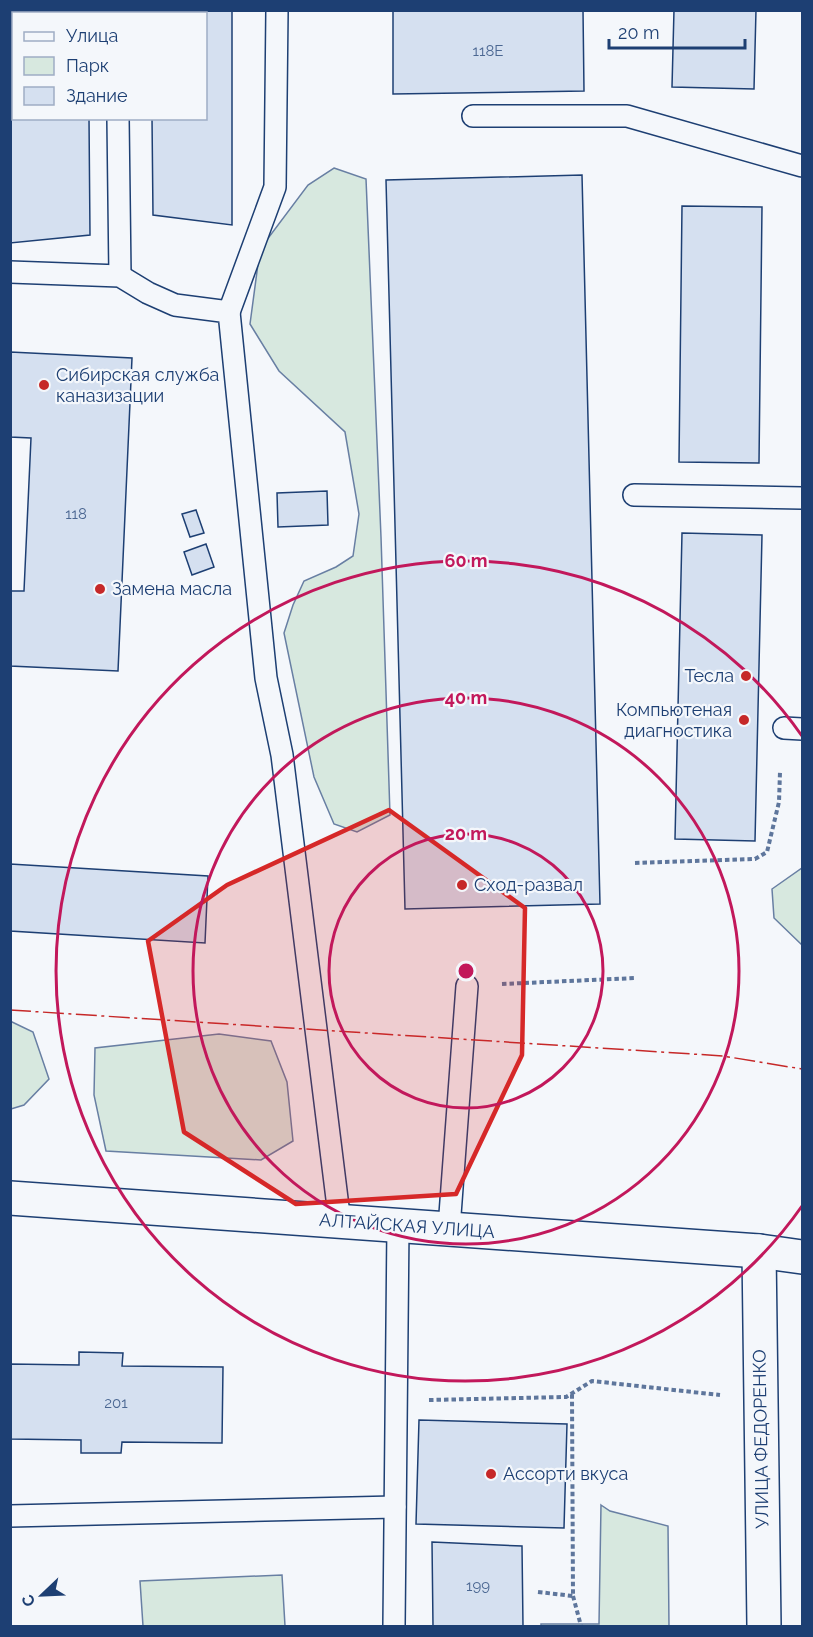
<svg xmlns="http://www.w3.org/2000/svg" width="813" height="1637" font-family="Raleway,sans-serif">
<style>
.green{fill:#d7e8df;stroke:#687fa3;stroke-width:1.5}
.building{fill:#d5e0f0;stroke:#1d3f73;stroke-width:1.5}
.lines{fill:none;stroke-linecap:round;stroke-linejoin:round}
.service-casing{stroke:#1d3f73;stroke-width:24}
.tertiary-casing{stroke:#1d3f73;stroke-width:36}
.secondary-casing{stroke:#1d3f73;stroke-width:36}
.path{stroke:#5e769c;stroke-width:4;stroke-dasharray:4.5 3;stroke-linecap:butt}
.service{stroke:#f4f7fb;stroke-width:21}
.tertiary{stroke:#f4f7fb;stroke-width:33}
.secondary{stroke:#f4f7fb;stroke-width:33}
.power{stroke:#c62828;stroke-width:1.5;stroke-dasharray:21 4.5 3 4.5;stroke-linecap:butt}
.marked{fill:#d62828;fill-opacity:0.2;stroke:#d62828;stroke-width:4.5;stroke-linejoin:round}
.ring{fill:none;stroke:#c2185b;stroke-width:3}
.poi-dot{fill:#c62828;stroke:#f4f7fb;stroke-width:2}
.labels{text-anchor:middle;stroke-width:4.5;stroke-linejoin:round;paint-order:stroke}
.number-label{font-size:15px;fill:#4b6792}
.poi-label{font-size:18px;fill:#1d3f73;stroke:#f4f7fb;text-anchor:start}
.street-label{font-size:18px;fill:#1d3f73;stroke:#f4f7fb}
.centre{fill:#c2185b;stroke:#f4f7fb;stroke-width:3}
.ring-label{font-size:18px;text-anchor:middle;font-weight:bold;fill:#c2185b;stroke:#f4f7fb;stroke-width:4.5;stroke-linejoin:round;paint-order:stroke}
</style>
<rect width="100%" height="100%" fill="#f4f7fb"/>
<g class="green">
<polygon points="334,168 366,179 381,537 390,815 357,832 334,824 314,777 284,633 293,605 304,581 336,567 353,556 359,514 345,432 279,371 250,324 260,249 308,185"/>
<polygon points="802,868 802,945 774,918 772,889"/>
<polygon points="10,1021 33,1032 49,1079 24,1105 11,1109"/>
<polygon points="219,1034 271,1041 287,1082 293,1141 261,1160 106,1151 94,1095 95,1048"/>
<polygon points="601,1505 610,1511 668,1526 669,1626 541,1626 541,1624 599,1624"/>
<polygon points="282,1575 285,1626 143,1626 140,1581"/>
</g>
<g class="building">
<polygon points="10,10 89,10 89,14 14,14 14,118 89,118 90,235 10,243"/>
<polygon points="151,10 232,10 232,225 153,215 152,118 206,118 206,14 151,14"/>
<polygon points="393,10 583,10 584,91 393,94"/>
<polygon points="674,10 756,10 754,89 672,87"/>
<polygon points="582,175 600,904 405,909 386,180"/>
<polygon points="682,206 762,207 759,463 679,462"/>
<polygon points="10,352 132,358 118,671 10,666 10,591 24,591 31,438 10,437"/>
<polygon points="327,491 328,525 278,527 277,493"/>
<polygon points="196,510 204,533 190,537 182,514"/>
<polygon points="682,533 762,535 755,841 675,839"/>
<polygon points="206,544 214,567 192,575 184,552"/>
<polygon points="10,864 208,876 205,943 10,931"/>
<polygon points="79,1352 123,1353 122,1366 223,1367 222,1443 122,1442 121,1453 81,1453 81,1440 10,1439 10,1364 79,1365"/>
<polygon points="419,1420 567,1424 564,1528 416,1524"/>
<polygon points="432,1542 522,1546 523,1626 433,1626"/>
</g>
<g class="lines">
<defs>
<g id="service">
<polyline points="118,10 118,14"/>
<polyline points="473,116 627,116 802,166"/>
<polyline points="118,118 120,276"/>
<polyline points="10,272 120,276 148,293 175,305 229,312 266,678 282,755 340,1223"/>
<polyline points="229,312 275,187 277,10"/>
<polyline points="634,495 802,498"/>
<polyline points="784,728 802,729"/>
<polyline points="449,1228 467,986"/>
<polyline points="10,1516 395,1507"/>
<polyline points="394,1626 398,1226"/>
</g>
<polyline id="tertiary" points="759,1251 764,1626"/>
<polyline id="secondary" points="10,1198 759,1251 802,1257"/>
</defs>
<use href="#service" class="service-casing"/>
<use href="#tertiary" class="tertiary-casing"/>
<use href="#secondary" class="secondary-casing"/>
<g class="path">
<polyline points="635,863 755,859 767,852 779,802 780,772"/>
<polyline points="502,984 636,978"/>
<polyline points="429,1400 566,1397 592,1381 720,1395"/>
<polyline points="538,1592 573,1596 572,1394"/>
<polyline points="573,1596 581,1626"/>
</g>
<use href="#service" class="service"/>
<use href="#tertiary" class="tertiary"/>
<use href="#secondary" class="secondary"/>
<polyline class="power" points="10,1010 723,1056 802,1069"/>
</g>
<path class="marked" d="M389,810L525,908L522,1055L456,1194L296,1204L184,1132L148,941L227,885Z"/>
<g class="ring">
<circle cx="466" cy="971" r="137"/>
<circle cx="466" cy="971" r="273"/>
<path d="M802 1206A410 410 0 1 1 802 736"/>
</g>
<g class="poi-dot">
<circle cx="44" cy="385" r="6"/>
<circle cx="100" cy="589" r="6"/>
<circle cx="746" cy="676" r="6"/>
<circle cx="744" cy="720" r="6"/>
<circle cx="462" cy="885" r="6"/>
<circle cx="491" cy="1474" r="6"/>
</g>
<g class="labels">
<g class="number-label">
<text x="488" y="56">118Е</text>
<text x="76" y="519">118</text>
<text x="116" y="1408">201</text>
<text x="478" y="1591">199</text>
</g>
<g class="poi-label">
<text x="56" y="381">Сибирская служба<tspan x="56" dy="21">каназизации</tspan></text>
<text x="112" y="595">Замена масла</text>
<text x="734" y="682" text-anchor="end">Тесла</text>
<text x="732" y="716" text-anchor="end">Компьютеная<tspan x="732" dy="21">диагностика</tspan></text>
<text x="474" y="891">Сход-развал</text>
<text x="503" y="1480">Ассорти вкуса</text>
</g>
<g class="street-label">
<text transform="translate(407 1226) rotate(4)" y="6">АЛТАЙСКАЯ УЛИЦА</text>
<text transform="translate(761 1439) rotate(-91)" y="6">УЛИЦА ФЕДОРЕНКО</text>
</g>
</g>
<circle cx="466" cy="971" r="9" class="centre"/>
<g class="ring-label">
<text x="466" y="567">60 m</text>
<text x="466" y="704">40 m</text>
<text x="466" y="840">20 m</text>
</g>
<rect width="813" height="1637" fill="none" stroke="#1d3f73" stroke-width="24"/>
<rect x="12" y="12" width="195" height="108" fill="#f4f7fb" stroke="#9eadc5" stroke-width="1.5"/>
<rect x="24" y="32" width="30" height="9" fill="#f4f7fb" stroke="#9eadc5" stroke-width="1.5"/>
<text x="66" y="42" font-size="18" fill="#1d3f73">Улица</text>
<rect x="24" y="57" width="30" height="18" fill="#d7e8df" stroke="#9eadc5" stroke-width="1.5"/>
<text x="66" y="72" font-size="18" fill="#1d3f73">Парк</text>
<rect x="24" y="87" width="30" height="18" fill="#d5e0f0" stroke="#9eadc5" stroke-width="1.5"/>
<text x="66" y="102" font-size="18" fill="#1d3f73">Здание</text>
<g transform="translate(42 1595) rotate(247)" stroke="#f4f7fb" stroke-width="4.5" paint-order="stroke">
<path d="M0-4.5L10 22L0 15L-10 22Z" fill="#1d3f73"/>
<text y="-9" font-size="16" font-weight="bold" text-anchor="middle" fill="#1d3f73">С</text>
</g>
<path d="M609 39v9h136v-9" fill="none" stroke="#1d3f73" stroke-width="3"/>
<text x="618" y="39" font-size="18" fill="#1d3f73" stroke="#f4f7fb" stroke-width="4.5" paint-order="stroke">20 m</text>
</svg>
